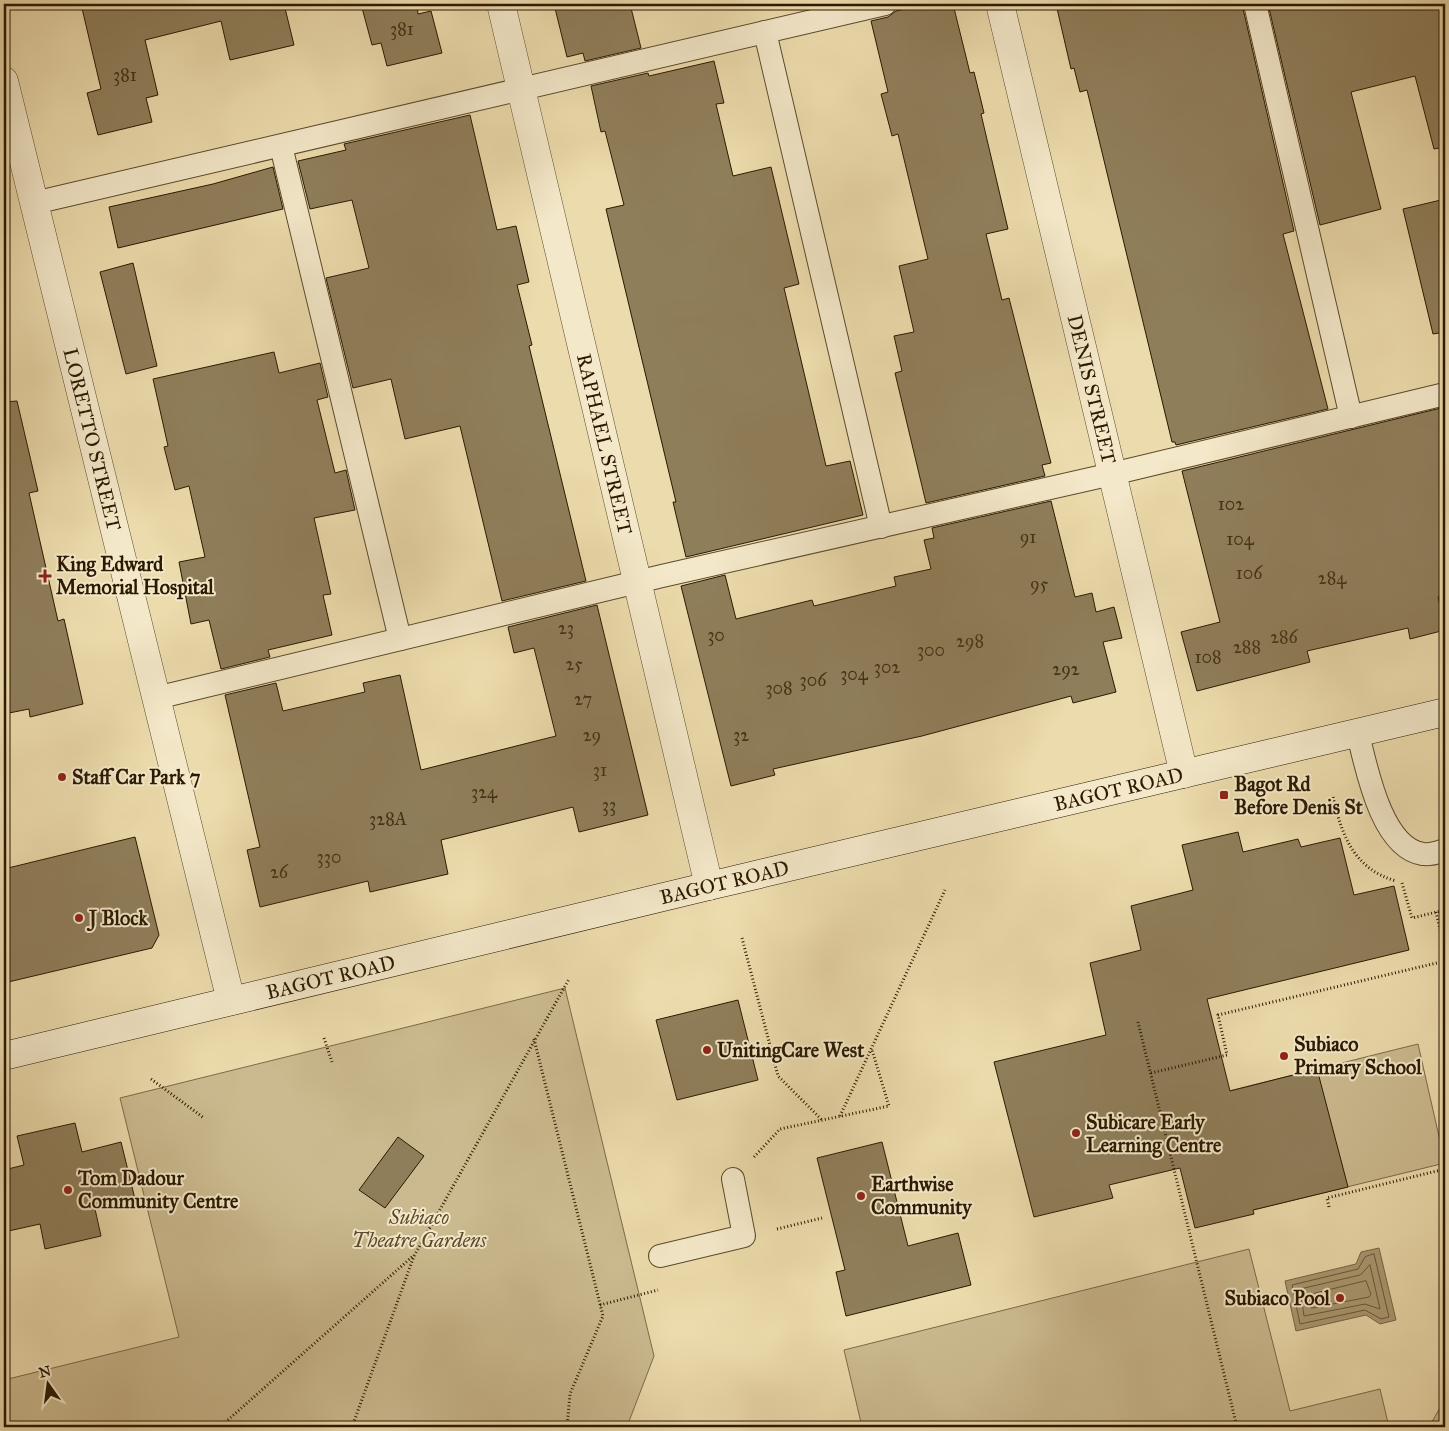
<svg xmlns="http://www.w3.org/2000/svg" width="1449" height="1431" font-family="'IM FELL Great Primer',serif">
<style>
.green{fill:#cbba8f;stroke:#7b6a48}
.water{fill:#aa9972;stroke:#776645}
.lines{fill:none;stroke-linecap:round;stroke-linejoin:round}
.shore{stroke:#6a593a;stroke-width:1}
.building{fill:#8f7e5a;stroke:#2b1901}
.lane-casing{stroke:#5b4a2c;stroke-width:24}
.street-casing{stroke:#5b4a2c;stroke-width:29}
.secondary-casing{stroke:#2b1901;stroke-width:29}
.path{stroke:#2b1901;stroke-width:3;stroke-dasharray:1 2.5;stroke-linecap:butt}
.lane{stroke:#f3e8c9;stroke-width:22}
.street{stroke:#f3e8c9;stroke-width:28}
.secondary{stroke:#f3e8c9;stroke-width:28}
.poi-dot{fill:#8f2418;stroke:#f3e8c9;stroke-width:2}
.labels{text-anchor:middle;stroke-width:4;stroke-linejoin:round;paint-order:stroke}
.number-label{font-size:18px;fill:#443217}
.street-label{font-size:20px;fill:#2b1901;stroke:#f3e8c9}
.poi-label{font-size:20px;font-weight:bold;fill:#2b1901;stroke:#f3e8c9;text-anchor:start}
.park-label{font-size:20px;font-style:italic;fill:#5b492c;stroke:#f3e8c9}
</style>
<rect width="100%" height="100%" fill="#ecdbac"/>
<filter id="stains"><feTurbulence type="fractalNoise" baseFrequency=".004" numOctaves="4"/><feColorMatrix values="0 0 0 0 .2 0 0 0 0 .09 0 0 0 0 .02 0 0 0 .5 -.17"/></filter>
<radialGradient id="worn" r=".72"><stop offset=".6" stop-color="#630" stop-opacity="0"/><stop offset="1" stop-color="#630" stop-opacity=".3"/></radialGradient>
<g class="green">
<polygon points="565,988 654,1356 628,1424 628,1427 4,1427 4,1380 179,1337 120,1098"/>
<polygon points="1418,1044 1445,1163 1253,1210 1225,1092"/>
<polygon points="1249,1249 1290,1411 1380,1389 1389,1427 862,1427 844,1350"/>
<polygon points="1445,1399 1445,1427 1429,1427"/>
</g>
<polygon class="water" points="1379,1248 1396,1320 1380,1324 1366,1315 1296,1331 1285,1281 1356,1264 1361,1252"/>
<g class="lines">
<g class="shore">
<polygon points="1374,1254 1389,1317 1381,1319 1365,1310 1300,1324 1292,1285 1358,1269 1365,1257"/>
<polygon points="1370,1265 1380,1309 1365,1304 1304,1316 1300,1289 1360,1275"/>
<polygon points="1366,1281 1371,1294 1369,1297 1312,1308 1310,1307 1309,1295"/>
</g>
</g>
<g class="building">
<polygon points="81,4 284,4 294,45 230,60 221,21 145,40 158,95 146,98 152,122 98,135 87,93 101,89"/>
<polygon points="361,4 417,4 418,14 431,11 442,53 387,66 381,43 372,45"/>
<polygon points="554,4 630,4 641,48 585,61 583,53 567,57"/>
<polygon points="927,4 953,4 970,73 974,72 984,113 981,114 1008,229 986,234 1002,300 1009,298 1051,463 1042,465 1045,476 926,503 895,373 902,371 894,336 914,332 899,266 928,259 898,134 892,136 881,94 888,92 871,21 888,17 896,11"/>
<polygon points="1056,4 1242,4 1294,231 1283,234 1328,409 1176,445 1175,442 1172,442 1087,90 1080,92 1074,68 1071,69"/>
<polygon points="1268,4 1445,4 1445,147 1434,149 1415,76 1351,92 1381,209 1320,225"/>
<polygon points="714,61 724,103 716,104 733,176 771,167 799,284 784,288 826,466 850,461 863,515 686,557 673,502 676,502 606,209 624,205 605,131 601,132 591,86 648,73 649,76"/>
<polygon points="470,115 497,230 516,226 529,282 517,285 532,345 529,346 586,581 502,601 460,426 405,439 391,379 353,388 326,278 369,268 352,200 310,209 298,161 346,150 344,144"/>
<polygon points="273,167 283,209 118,248 109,207 213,184"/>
<polygon points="1445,199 1445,332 1433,334 1403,209"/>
<polygon points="133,263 157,366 126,374 100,272"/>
<polygon points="274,352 279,373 320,363 328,397 317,400 335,473 346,470 355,510 314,518 331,594 323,595 332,635 268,650 270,657 221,669 209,620 191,624 179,562 205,557 189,486 175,490 164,447 168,446 153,379"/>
<polygon points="17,401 38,491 29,493 58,621 64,619 83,704 30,717 29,709 4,714 4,402"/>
<polygon points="1445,407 1445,595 1438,597 1445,630 1410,639 1408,628 1307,651 1310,662 1197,691 1181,632 1220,622 1182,471"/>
<polygon points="1051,501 1075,597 1092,593 1096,612 1114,607 1122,638 1103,642 1116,692 1073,703 1071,696 922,736 773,769 775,775 731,786 681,586 725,575 736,619 812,600 814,606 896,586 894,577 931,569 924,540 934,538 932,528"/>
<polygon points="597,605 648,815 579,832 573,807 441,840 448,874 370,892 368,881 260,907 247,850 260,847 225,695 276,683 283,711 365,692 363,683 400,675 421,770 556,736 534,648 514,653 508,627"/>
<polygon points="1238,832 1243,852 1298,839 1301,847 1340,838 1354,895 1394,886 1409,950 1207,999 1230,1091 1317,1069 1348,1187 1253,1210 1254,1214 1195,1228 1180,1168 1109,1185 1113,1198 1034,1217 994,1062 1106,1035 1090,963 1141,950 1131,906 1193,890 1182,845"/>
<polygon points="135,837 159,935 152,948 4,983 4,869"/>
<polygon points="738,1000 758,1080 677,1100 656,1020"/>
<polygon points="75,1123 82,1152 121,1142 135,1199 95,1209 101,1236 45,1249 40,1224 4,1232 4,1170 24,1165 17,1136"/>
<polygon points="398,1137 424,1156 385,1208 359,1190"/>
<polygon points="882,1142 908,1246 958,1233 971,1285 846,1316 836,1272 845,1270 817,1158"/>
</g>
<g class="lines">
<defs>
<g id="lane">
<polyline points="1255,4 1351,417"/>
<polyline points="765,32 881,527"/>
<polyline points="281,146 400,639"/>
<polyline points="34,203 885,4"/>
<polyline points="156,698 662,576 1112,474 1445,394"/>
<path d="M1358,734C1366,766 1381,848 1423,854C1429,855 1436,853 1442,851"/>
<polyline points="660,1256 744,1236 733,1179"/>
</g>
<g id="street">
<path id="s1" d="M501,4L709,886"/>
<path id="s2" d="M1000,4L1184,774"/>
<path id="s3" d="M4,81L231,1001"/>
</g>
<g id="secondary">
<path id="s4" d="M4,1056L709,886L1445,712"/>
</g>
</defs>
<use href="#lane" class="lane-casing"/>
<use href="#street" class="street-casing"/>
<use href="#secondary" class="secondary-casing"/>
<g class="path">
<path d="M1333,797C1342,836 1354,869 1396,881"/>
<polyline points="1402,883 1412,918 1445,910"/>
<polyline points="1436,912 1445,950"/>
<polyline points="742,938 778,1076 822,1120"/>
<polyline points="1138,1022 1237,1427"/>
<polyline points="324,1038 332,1062"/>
<polyline points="534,1039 603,1316 570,1394 567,1427"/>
<polyline points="1151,1073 1227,1055 1218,1015 1445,961"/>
<polyline points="151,1079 204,1118"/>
<polyline points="840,1116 945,890"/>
<polyline points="754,1157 780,1129 889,1106 872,1050"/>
<polyline points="1329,1207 1327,1198 1445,1169"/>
<polyline points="777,1229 822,1218"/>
<polyline points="600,1305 658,1290"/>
<polyline points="220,1427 413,1256"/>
<polyline points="352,1427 414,1256 569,979"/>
</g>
<use href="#lane" class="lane"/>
<use href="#street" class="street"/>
<use href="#secondary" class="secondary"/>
</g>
<g class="poi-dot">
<path d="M42.5 568.5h5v5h5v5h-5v5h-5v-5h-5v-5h5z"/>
<circle cx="62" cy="777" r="5"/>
<rect x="1219" y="790" width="10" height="10" rx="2.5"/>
<circle cx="79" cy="918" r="5"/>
<circle cx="707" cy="1050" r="5"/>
<circle cx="1284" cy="1056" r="5"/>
<circle cx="1076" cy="1133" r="5"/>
<circle cx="68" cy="1190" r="5"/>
<circle cx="861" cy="1196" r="5"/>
<circle cx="1340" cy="1298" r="5"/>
</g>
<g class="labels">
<g class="number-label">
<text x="402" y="35">381</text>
<text x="125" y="81">381</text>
<text x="1231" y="510">102</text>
<text x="1028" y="543">91</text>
<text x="1240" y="545">104</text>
<text x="1249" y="579">106</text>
<text x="1332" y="584">284</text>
<text x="1039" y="590">95</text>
<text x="566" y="634">23</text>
<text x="716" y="641">30</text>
<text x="1284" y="643">286</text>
<text x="970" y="647">298</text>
<text x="1247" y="653">288</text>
<text x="931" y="656">300</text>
<text x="1208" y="663">108</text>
<text x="574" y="670">25</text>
<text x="887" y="673">302</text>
<text x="1066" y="675">292</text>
<text x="854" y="680">304</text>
<text x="813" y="686">306</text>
<text x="779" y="694">308</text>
<text x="583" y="705">27</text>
<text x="592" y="741">29</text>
<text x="741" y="741">32</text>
<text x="600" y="776">31</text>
<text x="484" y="798">324</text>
<text x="609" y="811">33</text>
<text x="388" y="825">328A</text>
<text x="329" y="863">330</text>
<text x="279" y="878">26</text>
</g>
<g class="street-label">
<text dy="7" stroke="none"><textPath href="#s2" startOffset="396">DENIS STREET</textPath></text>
<text dy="7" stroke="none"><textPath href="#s3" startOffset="369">LORETTO STREET</textPath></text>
<text dy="7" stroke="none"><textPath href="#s1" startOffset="452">RAPHAEL STREET</textPath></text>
<text dy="7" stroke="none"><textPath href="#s4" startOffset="1146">BAGOT ROAD</textPath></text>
<text dy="7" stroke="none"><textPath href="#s4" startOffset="741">BAGOT ROAD</textPath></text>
<text dy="7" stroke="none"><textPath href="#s4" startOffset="336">BAGOT ROAD</textPath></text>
</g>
<g class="poi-label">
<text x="56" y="571">King Edward<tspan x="56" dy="23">Memorial Hospital</tspan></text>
<text x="72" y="784">Staff Car Park 7</text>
<text x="1234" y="791">Bagot Rd<tspan x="1234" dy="23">Before Denis St</tspan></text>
<text x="89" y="925">J Block</text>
<text x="1294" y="1051">Subiaco<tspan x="1294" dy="23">Primary School</tspan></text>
<text x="717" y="1057">UnitingCare West</text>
<text x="1086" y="1129">Subicare Early<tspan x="1086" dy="23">Learning Centre</tspan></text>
<text x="78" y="1185">Tom Dadour<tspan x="78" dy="23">Community Centre</tspan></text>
<text x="871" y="1191">Earthwise<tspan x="871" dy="23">Community</tspan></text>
<text x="1330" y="1305" text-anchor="end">Subiaco Pool</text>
</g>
<g class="park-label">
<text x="419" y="1224">Subiaco<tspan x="419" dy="23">Theatre Gardens</tspan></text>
</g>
</g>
<rect width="1449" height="1431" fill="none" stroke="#ecdbac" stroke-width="20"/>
<rect x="5" y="5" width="1439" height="1421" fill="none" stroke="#2b1901" stroke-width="2.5"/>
<rect x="10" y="10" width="1429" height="1411" fill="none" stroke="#2b1901"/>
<g transform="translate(48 1384) rotate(346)" stroke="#f3e8c9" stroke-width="4" paint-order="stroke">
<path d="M0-4L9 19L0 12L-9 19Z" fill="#2b1901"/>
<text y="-8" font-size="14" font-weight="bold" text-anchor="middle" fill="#2b1901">N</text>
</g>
<rect width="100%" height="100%" filter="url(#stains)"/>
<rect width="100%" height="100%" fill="url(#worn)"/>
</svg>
